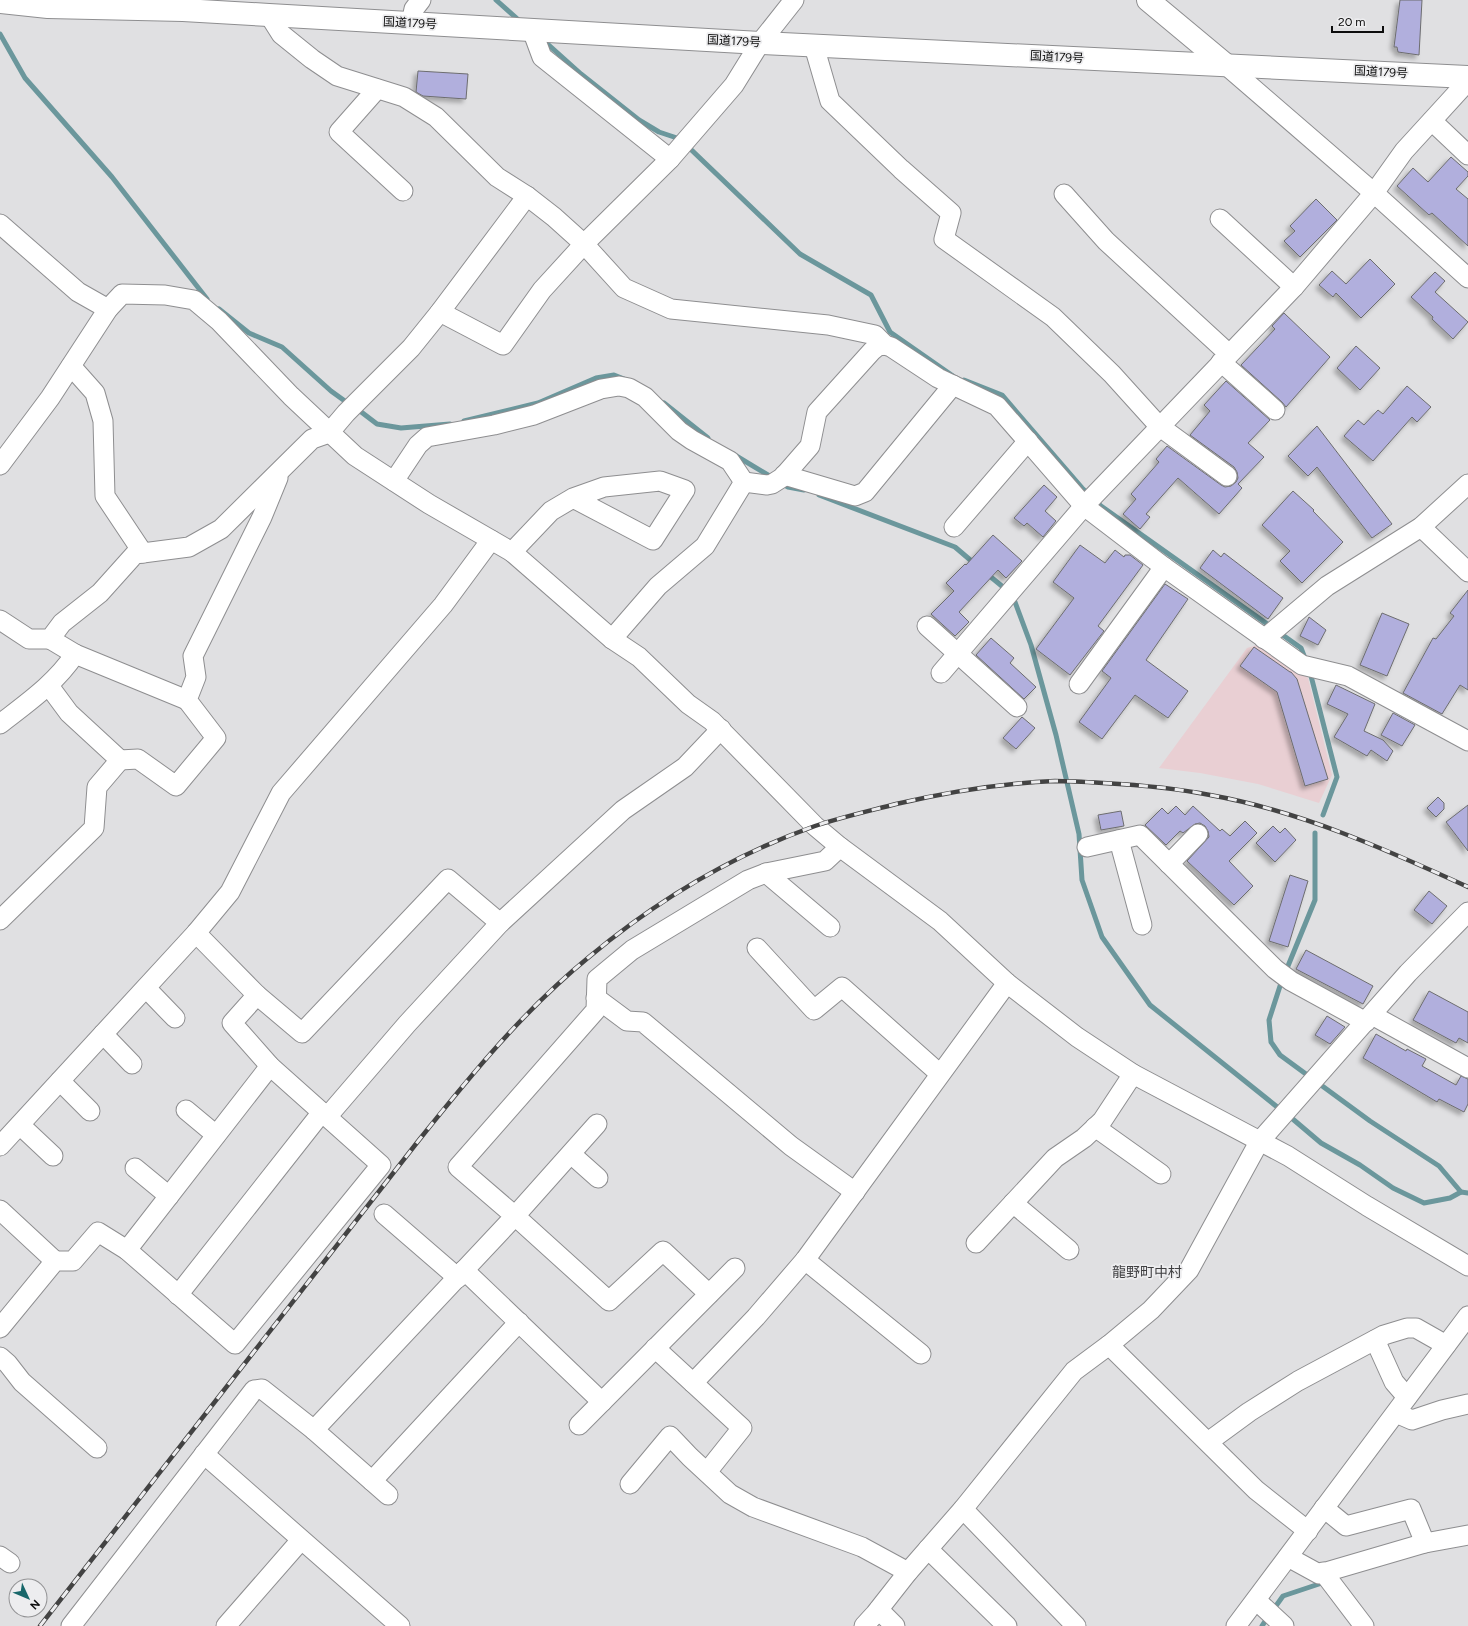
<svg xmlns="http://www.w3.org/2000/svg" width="1468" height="1626" font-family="Figtree,'Noto Sans JP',sans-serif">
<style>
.education{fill:#e9cfd3}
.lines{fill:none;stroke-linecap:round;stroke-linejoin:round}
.stream{stroke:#6b979c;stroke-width:5}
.building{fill:#b1afdd;stroke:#6d6d6f;filter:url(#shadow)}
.minor-casing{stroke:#8e8e90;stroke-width:21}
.major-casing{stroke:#8e8e90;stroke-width:24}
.highway-casing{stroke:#8e8e90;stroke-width:24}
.minor{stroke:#fff;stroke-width:19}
.major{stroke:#fff;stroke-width:22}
.highway{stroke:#fff;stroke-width:22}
.rail-casing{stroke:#434343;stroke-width:4.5}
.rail{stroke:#ededef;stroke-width:3;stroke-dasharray:9;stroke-linecap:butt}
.labels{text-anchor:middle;stroke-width:3.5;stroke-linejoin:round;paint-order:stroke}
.street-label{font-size:12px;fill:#0d0d0d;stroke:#ededef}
.quarter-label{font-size:14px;fill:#3f3f41;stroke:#ededef}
</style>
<defs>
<filter id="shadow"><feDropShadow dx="-3.5" dy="3.5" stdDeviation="2" flood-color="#0004"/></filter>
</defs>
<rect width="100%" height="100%" fill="#e0e0e2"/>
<polygon class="education" points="1261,644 1308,678 1332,775 1319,803 1258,784 1200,773 1159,768 1247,648"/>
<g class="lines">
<g class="stream">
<polyline points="496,0 522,23"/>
<polyline points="0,34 25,78 112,177 207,299"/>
<polyline points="542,39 581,74 639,120 659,132 680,139 800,254 871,295 890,332 953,376"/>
<polyline points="219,309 249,333 282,347 331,391 349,404"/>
<polyline points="964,380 1002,395 1082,488 1101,506 1301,648 1306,661"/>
<polyline points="664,403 708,438"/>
<polyline points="356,408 377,424 401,428 450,424"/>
<polyline points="464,421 538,403 596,378 614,375 624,379"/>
<polyline points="733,454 773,478"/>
<polyline points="781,483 788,487 804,490"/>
<polyline points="819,495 955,547 975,564"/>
<polyline points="986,573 1003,587 1015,602 1031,645 1056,735 1079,834 1082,880 1102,937 1150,1005 1281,1110"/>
<polyline points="1310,672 1337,777 1323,815"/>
<polyline points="1315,833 1315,900 1281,983 1269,1020 1271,1042 1280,1055 1370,1121 1439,1166 1461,1192"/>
<polyline points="1288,1115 1321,1143 1360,1165 1393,1188 1424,1203 1450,1198 1461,1192 1468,1193"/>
<polyline points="1273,1610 1283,1596 1325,1582"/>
<polyline points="1262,1626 1268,1617"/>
</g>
</g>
<g class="building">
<polygon points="1400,0 1422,0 1419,55 1398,52 1397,47 1394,47"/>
<polygon points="418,71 468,74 466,99 423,96 416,92"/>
<polygon points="1451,157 1468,172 1468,176 1456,189 1468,199 1468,246 1432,213 1429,215 1397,186 1413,168 1428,182"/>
<polygon points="1316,199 1337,220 1300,257 1284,241 1295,231 1290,226"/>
<polygon points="1370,259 1395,284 1361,318 1336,293 1333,297 1319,285 1332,271 1346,284"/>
<polygon points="1435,272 1445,281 1435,292 1468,322 1453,339 1432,319 1433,317 1411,297"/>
<polygon points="1284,313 1330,357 1286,407 1282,402 1241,365 1275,329 1272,326"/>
<polygon points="1356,346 1380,368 1360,390 1337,368"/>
<polygon points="1226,381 1270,420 1248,443 1264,457 1238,484 1242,488 1219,514 1178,478 1146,514 1150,517 1140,529 1123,514 1136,499 1131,494 1159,462 1156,459 1167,446 1221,485 1225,487 1231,486 1236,482 1238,478 1237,472 1234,467 1190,435 1210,411 1204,405"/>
<polygon points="1407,386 1431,407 1417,422 1412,417 1373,461 1344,436 1358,420 1364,425 1378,410 1383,414"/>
<polygon points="1317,426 1392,524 1372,538 1317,467 1308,476 1288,456"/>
<polygon points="1044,485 1057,497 1045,511 1056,521 1043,537 1027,523 1024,526 1014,518"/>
<polygon points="1293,491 1314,510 1313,511 1343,542 1302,583 1280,561 1290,551 1262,525"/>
<polygon points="993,535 1022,561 1006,578 998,570 959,612 969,622 955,636 931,614 954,591 946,583 965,564 966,565"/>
<polygon points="1080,545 1105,563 1115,550 1124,557 1125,555 1130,555 1143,565 1098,626 1104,631 1070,675 1036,649 1074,598 1053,582"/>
<polygon points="1213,550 1221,557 1224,553 1283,598 1268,619 1200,568"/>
<polygon points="1165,584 1188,599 1146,660 1188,691 1168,718 1135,695 1102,739 1079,722 1111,678 1102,671"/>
<polygon points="1468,590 1468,690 1460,685 1442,714 1403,693 1433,638 1436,639 1454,616 1450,613"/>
<polygon points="1382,613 1409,624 1387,676 1360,665"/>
<polygon points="1309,617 1326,630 1318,645 1300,636"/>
<polygon points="991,638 1014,658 1010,663 1036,687 1024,699 976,655"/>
<polygon points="1254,647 1290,672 1291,672 1297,679 1328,779 1305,786 1277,692 1240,666"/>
<polygon points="1336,685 1375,704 1364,731 1383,740 1393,751 1387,761 1371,750 1367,756 1334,737 1348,714 1327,704"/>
<polygon points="1393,713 1415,725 1402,746 1381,735"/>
<polygon points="1022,717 1035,728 1016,749 1003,738"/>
<polygon points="1438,797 1444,803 1444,809 1436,817 1427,808"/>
<polygon points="1468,805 1468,851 1446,822"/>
<polygon points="1176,806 1185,815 1193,806 1220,831 1222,829 1230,836 1245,821 1257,833 1229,861 1253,886 1234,905 1187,861 1209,837 1208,831 1205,826 1200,823 1195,824 1183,833 1180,831 1166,845 1145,825 1162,808 1168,814"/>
<polygon points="1121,811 1124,826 1101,830 1098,815"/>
<polygon points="1273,826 1280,833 1285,828 1296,840 1275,862 1256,843"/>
<polygon points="1290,875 1308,881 1288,947 1269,941"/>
<polygon points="1429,891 1447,906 1432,924 1414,910"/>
<polygon points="1306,950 1373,986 1363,1004 1296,969"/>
<polygon points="1429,991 1468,1012 1468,1043 1459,1038 1456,1043 1413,1020"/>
<polygon points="1327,1016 1345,1027 1330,1044 1315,1035"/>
<polygon points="1376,1034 1406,1051 1407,1049 1426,1059 1422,1066 1456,1085 1461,1076 1468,1079 1468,1104 1464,1112 1439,1099 1437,1102 1363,1058"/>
</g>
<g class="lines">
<defs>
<g id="minor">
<polyline points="269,15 281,34 312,59 337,76 404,97 436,117 497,177 527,196 554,217 584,244 624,288 671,309 828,325 875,335 885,345 891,347 938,378 997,406 1084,506 1164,567 1302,665 1348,676 1468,741"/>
<polyline points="411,23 414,9 421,0"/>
<polyline points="532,30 542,57 670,159"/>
<polyline points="814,46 830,101 901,169 951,213 944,239 1053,317 1112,374 1159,426 1227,476"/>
<polyline points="1226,65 1374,193 1468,278"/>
<polyline points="377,89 339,132 403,191"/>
<polyline points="1432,121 1468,155"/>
<polyline points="1064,194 1106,241 1229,354"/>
<polyline points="1220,219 1294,287"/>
<polyline points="0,224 78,292 108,309"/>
<polyline points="440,312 503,345 542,290 584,244 670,159 734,85 760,43 794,0"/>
<polyline points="1221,362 1275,410"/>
<polyline points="71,366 95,393 103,421 105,496 143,553"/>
<polyline points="0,465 50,398 108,309 122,294 165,295 194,300 219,321 291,396 355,456 429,504 512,552 612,639 639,657 688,704 712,721 815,826 840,847 940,921 1007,983 1077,1037 1133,1074 1288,1156 1367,1206 1468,1266"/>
<polyline points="784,475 855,496 865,492 953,385"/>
<polyline points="394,481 418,445 427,437 494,425 534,415 601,389 619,386 629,388 645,397 679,431 692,440 730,461 744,482 705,546 658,586 612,639"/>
<polyline points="744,482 767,485 772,484 783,477 810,446 817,412 872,351 878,346 885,345"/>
<polyline points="954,527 1028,441"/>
<polyline points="1421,527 1468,572"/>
<polyline points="512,552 551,511 573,498 604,487 660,481 685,490 653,540 573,498"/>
<polyline points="0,620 29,639 50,639 62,623 100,593 135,554 189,547 221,529 312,439 329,433 346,413 411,348 440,312 527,196"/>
<polyline points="927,626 1017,707"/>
<polyline points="1264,639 1327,586 1421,527 1468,484"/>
<polyline points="75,654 187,700"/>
<polyline points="941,673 1084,506 1294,287 1374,193 1404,151 1468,81"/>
<polyline points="1079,684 1164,567"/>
<path d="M0,724C27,703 56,683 75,654L50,639"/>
<polyline points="120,760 138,759 176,786 216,738 187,700 196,677 193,656 262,517 278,478"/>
<polyline points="1119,840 1142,925"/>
<polyline points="1087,847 1140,835 1275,969 1291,981 1366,1022"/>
<polyline points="1169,864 1198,834"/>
<polyline points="766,873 830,927"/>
<polyline points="0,920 94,828 97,787 120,760 69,713 49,686"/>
<polyline points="757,948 814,1010 842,987 940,1074"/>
<polyline points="146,988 175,1018"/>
<polyline points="257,995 302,1033 448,879 500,923"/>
<polyline points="596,998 627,1021 643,1022 791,1146 855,1192"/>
<polyline points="1372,1015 1468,1068"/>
<polyline points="103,1034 132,1064"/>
<polyline points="60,1081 90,1111"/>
<polyline points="186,1110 216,1135"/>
<polyline points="327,1117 407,1024 500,923 623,810 685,767 721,729"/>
<polyline points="597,1124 515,1216 609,1301 663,1251 709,1294"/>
<polyline points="20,1125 53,1156"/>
<polyline points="1095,1127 1161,1174"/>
<polyline points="0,1146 196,933 230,892 281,793 443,605 491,540"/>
<polyline points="571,1154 598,1178"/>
<polyline points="135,1168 169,1196"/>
<polyline points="1013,1203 1069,1250"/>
<polyline points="0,1210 55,1261"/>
<polyline points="384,1214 458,1278"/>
<polyline points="976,1243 1055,1158 1084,1138 1102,1121 1133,1074"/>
<polyline points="127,1250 270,1066"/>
<polyline points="805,1260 921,1354"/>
<polyline points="464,1270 602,1402"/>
<polyline points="178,1295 322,1112"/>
<polyline points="0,1328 55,1261 73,1261 98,1232 127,1250 235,1344 381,1165 270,1066 232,1023 257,995 196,933"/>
<polyline points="1375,1340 1394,1382 1407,1397"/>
<polyline points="1109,1345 1256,1490 1308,1531"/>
<polyline points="655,1348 742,1428 707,1472"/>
<polyline points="0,1357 8,1364 22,1382 97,1448"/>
<polyline points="693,1383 756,1317 805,1260 1007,983"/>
<polyline points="1396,1413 1412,1420 1442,1410 1468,1404"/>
<polyline points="579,1425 735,1268"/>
<polyline points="314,1430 388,1495"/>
<polyline points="1208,1442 1249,1412 1298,1381 1384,1335 1407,1328 1416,1328 1446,1345"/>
<polyline points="204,1454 400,1626"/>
<polyline points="372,1481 519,1322"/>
<polyline points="630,1484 670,1436 690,1457 730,1494 753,1507 862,1547 908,1572"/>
<polyline points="1324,1508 1346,1526 1411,1509 1425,1543"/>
<polyline points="963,1509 1076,1626"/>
<polyline points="928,1549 1007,1626"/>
<polyline points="0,1556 10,1563"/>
<polyline points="1288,1557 1319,1574 1425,1543 1468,1535"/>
<polyline points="1323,1572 1364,1626"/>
<polyline points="1256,1600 1284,1626"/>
<polyline points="879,1610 895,1626"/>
<polyline points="71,1626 254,1390 262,1389 314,1430 515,1216 458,1167 596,1010 597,979 632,950 748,880 766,873 825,861 840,847"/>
<polyline points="226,1626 301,1540"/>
<polyline points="864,1626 875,1614 908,1572 963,1509 1074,1371 1109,1345 1151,1310 1189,1270 1259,1142 1408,973 1468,912"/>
<polyline points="1236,1626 1468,1316"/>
</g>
<polyline id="major" points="1148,0 1226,65"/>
<polyline id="highway" points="0,2 48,7 183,10 269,15 760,43 1468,77"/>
</defs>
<use href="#minor" class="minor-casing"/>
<use href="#major" class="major-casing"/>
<use href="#highway" class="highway-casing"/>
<use href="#minor" class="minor"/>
<use href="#major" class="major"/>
<use href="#highway" class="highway"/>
<defs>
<path id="rail" d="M40,1626L419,1140C471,1075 524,1010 589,957C656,901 733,855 815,826C842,817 869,811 896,804C948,792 1002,783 1055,781C1071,781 1087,782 1103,783C1139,785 1175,788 1210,795C1300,811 1385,849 1468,887"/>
</defs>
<use href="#rail" class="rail-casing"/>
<use href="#rail" class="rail"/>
</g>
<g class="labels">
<g class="street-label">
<text transform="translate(410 23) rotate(3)" y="4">国道179号</text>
<text transform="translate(734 41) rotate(3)" y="4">国道179号</text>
<text transform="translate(1057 57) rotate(3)" y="4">国道179号</text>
<text transform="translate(1381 72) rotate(3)" y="4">国道179号</text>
</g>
<g class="quarter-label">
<text x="1147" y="1277">龍野町中村</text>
</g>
</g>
<g transform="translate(28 1598) rotate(134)"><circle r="19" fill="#ededef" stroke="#939395"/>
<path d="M0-3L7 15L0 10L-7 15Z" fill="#18676a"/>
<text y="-6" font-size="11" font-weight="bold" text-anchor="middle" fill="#0d0d0d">N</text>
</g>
<path d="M1332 26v6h51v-6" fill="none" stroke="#0d0d0d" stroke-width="2"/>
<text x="1338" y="26" font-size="12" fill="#0d0d0d" stroke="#ededef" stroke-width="3" paint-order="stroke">20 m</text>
</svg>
